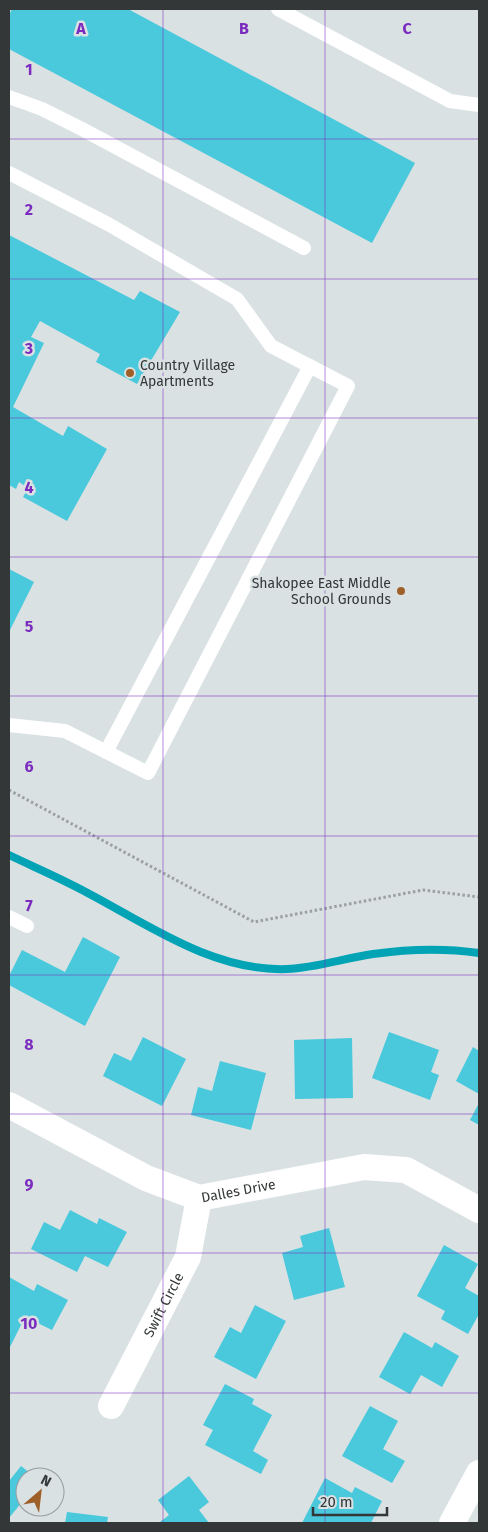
<svg xmlns="http://www.w3.org/2000/svg" width="488" height="1532" font-family="'Fira Sans',sans-serif">
<style>
.lines{fill:none;stroke-linecap:round;stroke-linejoin:round}
.stream{stroke:#01a3b5;stroke-width:8}
.building{fill:#49c9db}
.path{stroke:#9ba1a3;stroke-width:3;stroke-dasharray:2.5 2.5;stroke-linecap:butt}
.lane{stroke:#fff;stroke-width:14}
.street{stroke:#fff;stroke-width:26}
.grid{fill:none;stroke:#7b2cbf;stroke-width:1;stroke-opacity:0.55}
.poi-dot{fill:#9f5f28;stroke:#d9e1e3;stroke-width:2}
.labels{text-anchor:middle;stroke-width:5;stroke-linejoin:round;paint-order:stroke}
.poi-label{font-size:14px;fill:#343738;stroke:#d9e1e3;text-anchor:start}
.street-label{font-size:14px;fill:#343738;stroke:#d9e1e3}
.grid-label{font-size:16px;text-anchor:middle;font-weight:bold;fill:#7b2cbf;stroke:#d9e1e3;stroke-width:5;stroke-linejoin:round;paint-order:stroke}
</style>
<rect width="100%" height="100%" fill="#d9e1e3"/>
<g class="lines">
<path class="stream" d="M9,855C34,867 60,878 84,891C147,924 213,972 287,969C315,968 345,958 373,954C408,949 445,948 479,953"/>
</g>
<g class="building">
<polygon points="12,9 128,9 415,163 372,243 9,49 9,15"/>
<polygon points="9,235 134,300 140,291 180,312 137,384 96,362 100,354 40,321 31,337 44,343 13,407 63,436 68,426 107,449 67,521 23,497 28,488 19,482 16,489 9,485 9,309 10,307 9,306"/>
<polygon points="9,569 34,582 9,632"/>
<polygon points="83,937 120,957 85,1026 9,985 9,976 22,950 65,972"/>
<polygon points="389,1032 439,1050 431,1072 439,1075 430,1100 372,1078"/>
<polygon points="143,1037 186,1059 162,1106 103,1076 114,1053 131,1061"/>
<polygon points="352,1038 353,1098 295,1099 294,1040"/>
<polygon points="473,1047 479,1051 479,1094 456,1081"/>
<polygon points="220,1061 266,1073 251,1130 191,1115 198,1087 212,1091"/>
<polygon points="479,1103 479,1125 470,1120"/>
<polygon points="70,1210 97,1224 99,1218 127,1232 108,1267 85,1256 77,1272 31,1249 44,1222 60,1230"/>
<polygon points="329,1228 345,1287 294,1300 282,1253 303,1247 300,1236"/>
<polygon points="444,1245 478,1264 465,1288 479,1296 479,1314 468,1334 441,1319 445,1311 417,1296"/>
<polygon points="9,1277 34,1291 37,1284 68,1300 52,1330 25,1317 9,1349"/>
<polygon points="255,1305 286,1321 256,1379 214,1357 230,1327 241,1333"/>
<polygon points="404,1332 432,1348 435,1342 459,1356 442,1387 421,1375 410,1394 379,1377"/>
<polygon points="225,1384 254,1399 252,1404 272,1415 253,1451 268,1460 261,1474 205,1445 213,1430 203,1425"/>
<polygon points="370,1406 398,1421 383,1449 405,1461 392,1483 342,1456"/>
<polygon points="21,1466 35,1477 25,1477 25,1504 22,1502 9,1518 9,1481"/>
<polygon points="189,1476 209,1502 199,1510 209,1523 161,1523 160,1522 169,1515 158,1500"/>
<polygon points="325,1478 352,1493 355,1487 382,1501 371,1523 302,1523"/>
<polygon points="29,1507 42,1507 37,1514"/>
<polygon points="67,1512 108,1517 107,1523 65,1523"/>
</g>
<g class="lines">
<polyline class="path" points="9,790 254,922 423,890 479,897"/>
<g class="lane">
<polyline points="278,9 450,101 479,105"/>
<polyline points="9,97 42,109 82,129 304,248"/>
<polyline points="9,173 108,224 237,299 271,346 348,386 148,773 65,731 9,725"/>
<polyline points="106,752 310,366"/>
<polyline points="9,917 27,926"/>
</g>
<g class="street">
<path id="s1" d="M9,1105L146,1178L199,1198L364,1167L406,1170L479,1210"/>
<path id="s2" d="M111,1406L188,1257L199,1198"/>
<polyline points="452,1523 479,1473"/>
</g>
</g>
<path class="grid" d="M163,9V1523M325,9V1523M9,139H479M9,279H479M9,418H479M9,557H479M9,696H479M9,836H479M9,975H479M9,1114H479M9,1253H479M9,1393H479"/>
<g class="poi-dot">
<circle cx="130" cy="373" r="5"/>
<circle cx="401" cy="591" r="5"/>
</g>
<g class="labels">
<g class="poi-label">
<text x="140" y="370">Country Village<tspan x="140" dy="16">Apartments</tspan></text>
<text x="391" y="588" text-anchor="end">Shakopee East Middle<tspan x="391" dy="16">School Grounds</tspan></text>
</g>
<g class="street-label">
<text dy="5" stroke="none"><textPath href="#s1" startOffset="252">Dalles Drive</textPath></text>
<text dy="5" stroke="none"><textPath href="#s2" startOffset="114">Swift Circle</textPath></text>
</g>
</g>
<g class="grid-label">
<text x="81" y="34">A</text>
<text x="244" y="34">B</text>
<text x="407" y="34">C</text>
<text x="29" y="75">1</text>
<text x="29" y="215">2</text>
<text x="29" y="354">3</text>
<text x="29" y="493">4</text>
<text x="29" y="632">5</text>
<text x="29" y="772">6</text>
<text x="29" y="911">7</text>
<text x="29" y="1050">8</text>
<text x="29" y="1190">9</text>
<text x="29" y="1329">10</text>
</g>
<rect width="488" height="1532" fill="none" stroke="#343738" stroke-width="20"/>
<g transform="translate(40 1492) rotate(28)"><circle r="24" fill="#d9e1e3" stroke="#979d9f"/>
<path d="M0-4L9 19L0 12L-9 19Z" fill="#9f5f28"/>
<text y="-8" font-size="14" font-weight="bold" text-anchor="middle" fill="#343738">N</text>
</g>
<path d="M313 1507v8h74v-8" fill="none" stroke="#343738" stroke-width="2.5"/>
<text x="320" y="1507" font-size="15" fill="#343738" stroke="#d9e1e3" stroke-width="4" paint-order="stroke">20 m</text>
</svg>
